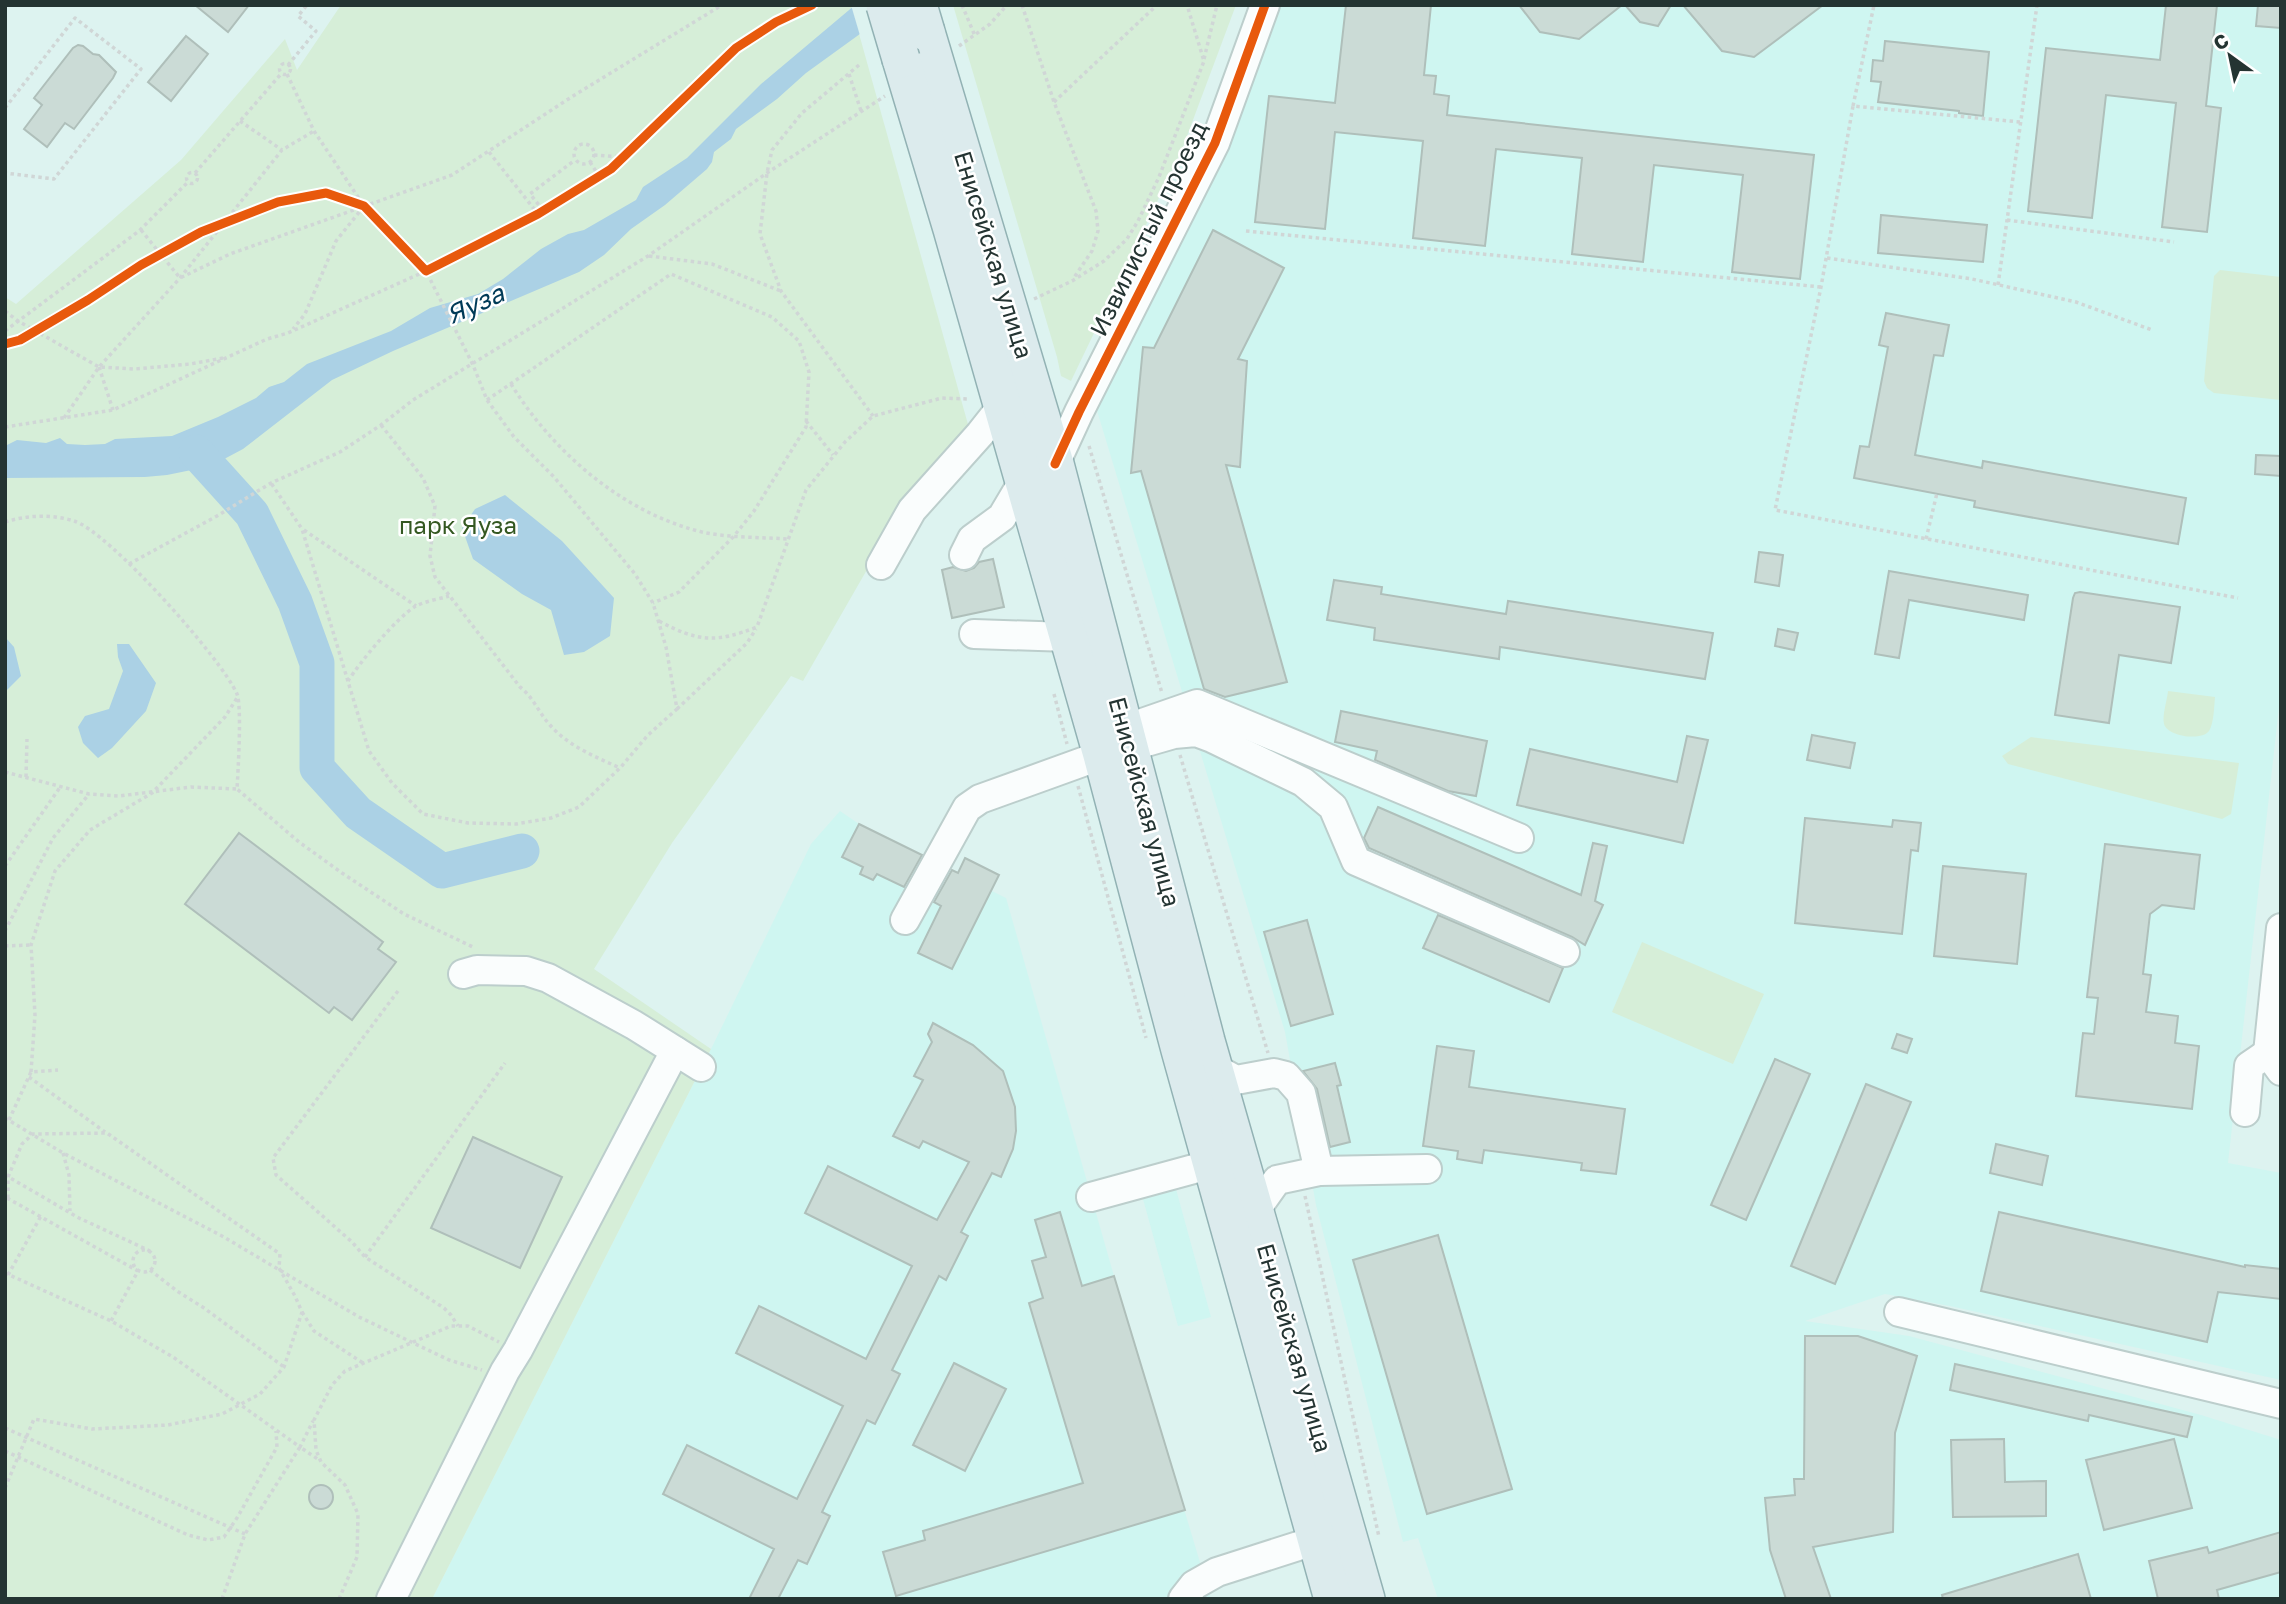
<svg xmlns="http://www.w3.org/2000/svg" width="2286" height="1604" font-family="'Golos Text',sans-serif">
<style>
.built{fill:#cff6f1}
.green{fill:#d6eed8}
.water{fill:#abd1e5}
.pier{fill:#ddf3f0}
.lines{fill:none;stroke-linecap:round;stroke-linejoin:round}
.river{stroke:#abd1e5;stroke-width:35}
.building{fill:#cbdbd6;stroke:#afbfba;stroke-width:2}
.minor-casing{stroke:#bccecc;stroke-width:32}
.major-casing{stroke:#92b2b4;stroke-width:40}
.path{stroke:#d0d6d6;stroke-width:3.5;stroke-dasharray:3.5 3.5;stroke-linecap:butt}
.minor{stroke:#fafdfd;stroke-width:28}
.major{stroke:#dcebed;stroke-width:37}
.major-bridge-casing{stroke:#92b2b4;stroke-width:40;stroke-linecap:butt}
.major-bridge{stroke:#dcebed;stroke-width:37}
.cycleway-casing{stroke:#fff;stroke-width:13}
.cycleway{stroke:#e8590c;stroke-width:9}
.labels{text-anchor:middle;stroke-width:5;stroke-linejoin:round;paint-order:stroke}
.street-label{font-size:24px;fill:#243432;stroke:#fff}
.park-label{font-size:24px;fill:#345821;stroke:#fff}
.water-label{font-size:26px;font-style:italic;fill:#003a57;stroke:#fff}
</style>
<rect width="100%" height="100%" fill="#ddf3f0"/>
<g class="built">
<polygon points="1278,5 2281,5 2281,689 2228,1163 2281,1173 2281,1380 1950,1306 1885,1294 1805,1321 1909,1336 2201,1415 2281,1440 2281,1599 1438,1599 1418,1538 1403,1542 1316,1205 1285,1032 1095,404 1233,135"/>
<polygon points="840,811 859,824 957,873 965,858 999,875 992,891 1006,898 1114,1276 1211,1599 432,1599 711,1049 811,844"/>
<polygon points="1176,1189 1211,1317 1178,1326 1143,1199"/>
</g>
<g class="green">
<polygon points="341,5 851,5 969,428 925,474 876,554 803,681 791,676 672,843 594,969 711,1049 432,1599 5,1599 5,297 16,304 181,160 285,39 297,70"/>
<polygon points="953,5 1236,5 1181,152 1071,381 1061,376 1057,357"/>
<polygon points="2220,270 2281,277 2281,400 2214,393 2207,388 2204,381 2214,276"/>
<path d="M2168,691L2215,697C2214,707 2214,723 2209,731C2202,741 2168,737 2164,724C2162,715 2167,701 2168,691Z"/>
<polygon points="2031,737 2239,763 2231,814 2222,819 2214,817 2008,764 2002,756"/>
<polygon points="1642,942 1764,994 1733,1064 1612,1012"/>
</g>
<g class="water">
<polygon points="855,5 900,5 806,73 777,99 736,129 731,139 714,152 712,162 707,169 665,205 631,229 604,255 579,272 393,351 332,380 243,449 211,466 167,475 145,477 5,478 5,446 17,440 46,443 60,438 67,444 85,445 105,444 115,439 172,436 218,417 256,398 269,387 284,382 307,364 391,331 430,308 478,294 503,279 541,249 568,234 584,230 636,200 643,187 687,158 761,84"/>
<polygon points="505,495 562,541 614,598 610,636 584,652 564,655 551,610 522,594 473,559 462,528 475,509"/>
<polygon points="5,637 14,647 21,676 5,692"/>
<polygon points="117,644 129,644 156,683 146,711 112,748 98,758 83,743 78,727 85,716 109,709 123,671 118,657"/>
</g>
<polygon class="pier" points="851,5 904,5 861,39"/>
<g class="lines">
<polyline class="river" points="196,452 252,514 295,602 317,663 317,768 358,813 442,871 522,851"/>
</g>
<g class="building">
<polygon points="195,5 249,5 228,32"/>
<polygon points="1346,5 1431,5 1424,75 1436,76 1434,94 1449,96 1447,115 1814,155 1800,279 1732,272 1743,175 1654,165 1643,262 1572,254 1582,158 1496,149 1485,246 1413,238 1423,141 1335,132 1325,229 1255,222 1269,96 1335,103"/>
<polygon points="1519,5 1622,5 1579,39 1540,32"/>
<polygon points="1625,5 1671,5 1658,26 1640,22"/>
<polygon points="1683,5 1823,5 1754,57 1722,51"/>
<polygon points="2166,5 2217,5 2206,106 2221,108 2207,232 2162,227 2176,103 2106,95 2092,218 2028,211 2046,48 2160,60"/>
<polygon points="2258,5 2281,5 2281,28 2256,26"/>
<polygon points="186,36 208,54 171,101 148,82"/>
<polygon points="1885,41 1989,52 1983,116 1959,113 1959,111 1878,102 1881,82 1871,81 1873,60 1883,61"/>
<polygon points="78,45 83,46 93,54 99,55 116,72 113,78 74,129 65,123 47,147 24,129 42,105 34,98 73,48"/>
<polygon points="1881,215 1987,225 1983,262 1878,253"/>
<polygon points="1213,230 1284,268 1238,359 1247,361 1240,467 1226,465 1287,682 1225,697 1204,689 1141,471 1131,473 1143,347 1154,348"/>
<polygon points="1886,313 1949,325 1943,356 1934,355 1915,455 1982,468 1983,461 2186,498 2178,544 1974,507 1975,501 1854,478 1860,446 1869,447 1888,347 1879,345"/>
<polygon points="2256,455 2281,456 2281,476 2255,474"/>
<polygon points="1759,552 1783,555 1779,586 1755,582"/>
<polygon points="993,559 1004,607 952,618 942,570 953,567 966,571 974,568 979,562"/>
<polygon points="1889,571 2028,595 2024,620 1909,600 1899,658 1875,654"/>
<polygon points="1334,580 1382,587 1381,594 1506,614 1508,601 1713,633 1705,679 1500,647 1499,659 1374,640 1375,628 1327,620"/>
<polygon points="2080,592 2180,607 2171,663 2119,655 2109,723 2055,715 2073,598 2075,593"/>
<polygon points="1778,629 1798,633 1794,650 1775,646"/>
<polygon points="1341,711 1487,741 1476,796 1448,791 1375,760 1377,751 1335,742"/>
<polygon points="1812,735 1855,743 1850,768 1807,760"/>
<polygon points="1687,736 1708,740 1683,843 1517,805 1530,749 1677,782"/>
<polygon points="1378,807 1581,895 1593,843 1607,846 1595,901 1603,905 1585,945 1572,937 1369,848 1364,838"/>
<polygon points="1805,818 1892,827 1893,820 1921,823 1918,851 1911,850 1902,934 1795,923"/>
<polygon points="859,824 922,855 904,887 877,874 873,880 860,874 863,867 842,857"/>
<polygon points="239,833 383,942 378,949 396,962 352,1020 334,1007 329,1013 185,904"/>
<polygon points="2105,844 2200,855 2194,909 2162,905 2150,914 2143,974 2151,975 2146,1012 2178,1016 2175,1043 2199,1046 2192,1109 2076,1096 2083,1033 2094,1034 2098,998 2087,997"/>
<polygon points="965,858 999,875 952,969 918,953 941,906 934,902 952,870 958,873"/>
<polygon points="1943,866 2026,874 2017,964 1934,956"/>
<polygon points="1438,915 1563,968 1549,1002 1423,948"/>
<polygon points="1307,920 1333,1014 1291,1026 1264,932"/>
<polygon points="933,1023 973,1045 1003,1071 1015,1107 1016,1131 1013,1149 1001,1177 992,1173 961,1232 968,1236 946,1280 939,1276 892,1370 900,1374 875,1424 867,1420 822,1512 830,1516 807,1564 798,1560 778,1599 749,1599 774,1549 663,1494 687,1445 797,1499 843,1406 736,1353 759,1306 866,1359 912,1266 805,1213 828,1166 937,1220 969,1162 923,1141 919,1148 893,1136 923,1080 914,1076 932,1042 928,1034"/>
<polygon points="1897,1034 1912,1039 1907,1053 1892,1048"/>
<polygon points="1437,1046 1474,1051 1469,1087 1625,1109 1616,1174 1581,1170 1582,1163 1484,1150 1482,1163 1457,1159 1458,1151 1423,1146"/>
<polygon points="1775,1059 1810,1074 1746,1220 1711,1205"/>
<polygon points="1335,1063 1341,1085 1337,1086 1350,1142 1330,1147 1317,1089 1303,1071"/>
<polygon points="1866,1084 1911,1102 1835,1284 1791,1266"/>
<polygon points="473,1137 562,1177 520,1268 431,1228"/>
<polygon points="1996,1144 2048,1156 2042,1185 1990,1173"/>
<polygon points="1060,1212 1082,1286 1114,1276 1185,1510 896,1596 883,1552 925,1540 923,1531 1083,1483 1029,1303 1043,1298 1032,1261 1046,1257 1035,1220"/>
<polygon points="1999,1212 2245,1267 2245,1265 2281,1269 2281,1299 2218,1292 2207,1342 1981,1291"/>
<polygon points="1438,1235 1512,1489 1427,1514 1353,1260"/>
<polygon points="1805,1336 1858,1336 1917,1356 1895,1433 1893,1532 1813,1547 1831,1599 1786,1599 1770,1550 1765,1498 1795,1495 1794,1479 1804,1479"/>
<polygon points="954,1363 1006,1389 965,1471 913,1445"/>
<polygon points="1955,1364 2192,1417 2187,1437 2089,1415 2088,1421 1950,1390"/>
<polygon points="2004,1439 2005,1482 2046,1481 2046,1516 1953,1517 1951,1440"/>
<polygon points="2174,1439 2192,1508 2104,1530 2086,1460"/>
<circle cx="321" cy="1497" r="12"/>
<polygon points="2281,1532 2281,1572 2217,1590 2219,1599 2158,1599 2149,1561 2207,1547 2209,1553"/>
<polygon points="2078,1554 2091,1599 1943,1599 1942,1595"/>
</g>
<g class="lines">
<defs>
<g id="minor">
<polyline points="1055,464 1079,412 1215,143 1265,5"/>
<polyline points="964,555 972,539 1002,517 1024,480"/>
<polyline points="881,565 912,510 980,434 1003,405"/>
<polyline points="974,634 1069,637"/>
<polyline points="1125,729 1197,704 1519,838"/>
<polyline points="1129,747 1174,734 1196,732 1212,738 1303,782 1333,807 1356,861 1565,952"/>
<polyline points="905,920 967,808 980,799 1102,755"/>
<polyline points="2281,928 2268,1053 2281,1071"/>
<polyline points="463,974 477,970 526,971 548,978 634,1025 701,1067"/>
<polyline points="1214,1068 1236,1080 1274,1073 1286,1076 1301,1093 1319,1171 1277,1180 1255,1211"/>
<polyline points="2245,1112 2249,1066 2268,1053"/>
<polyline points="1319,1171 1427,1169"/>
<polyline points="1091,1197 1212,1164"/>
<polyline points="1899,1312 2281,1404"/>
<polyline points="391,1599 505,1371 518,1350 675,1051"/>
<polyline points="1183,1599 1194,1585 1217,1572 1317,1540"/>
</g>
<g id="major">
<polyline points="926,32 1055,464 1206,1041 1366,1599"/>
<polyline points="901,59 952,229 1102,755 1180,1050 1333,1599"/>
</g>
</defs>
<use href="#minor" class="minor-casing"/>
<use href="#major" class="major-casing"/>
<g class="path">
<polyline points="962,5 975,36"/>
<polyline points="1022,5 1054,102 1096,211 1098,231 1092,251 1073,279"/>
<polyline points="959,46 990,24 1007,5"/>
<polyline points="1204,59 1217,5"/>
<circle cx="285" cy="69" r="5.5"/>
<polyline points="288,65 316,31 298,16 307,5"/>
<polyline points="859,65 802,113 772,150 767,173 760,234 781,291 873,416"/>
<polyline points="287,74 314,131 364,206 336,241 305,314 293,329"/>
<polyline points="849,74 861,111"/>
<polyline points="1054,102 1157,5"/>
<polyline points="1853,106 1874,5"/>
<polyline points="5,108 75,18 141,69 54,179 5,173"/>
<polyline points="240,121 282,150"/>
<polyline points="2020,122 1853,106 1821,287 1775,510 2238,598"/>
<circle cx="584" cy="154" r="10"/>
<polyline points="489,152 538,214"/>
<polyline points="594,155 623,157"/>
<polyline points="590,162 599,176"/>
<circle cx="192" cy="178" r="5.5"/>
<polyline points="195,173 281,74"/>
<polyline points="543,210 530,194 575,160"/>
<polyline points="2007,220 2174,242"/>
<polyline points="141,230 180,278 230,254 452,175 573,96 722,5"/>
<polyline points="1246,231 1821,287"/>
<polyline points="649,256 712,264 781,291"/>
<polyline points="1827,258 1972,279 2076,302 2152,330"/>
<polyline points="1998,285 2037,5"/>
<polyline points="1034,299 1072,281 1104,261 1127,239 1138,221 1159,177 1204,61 1187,5"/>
<polyline points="5,311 18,321 99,367 135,369 190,364 223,358"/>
<polyline points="5,331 139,231 188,182"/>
<polyline points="99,367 113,410"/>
<path d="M511,384C553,452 623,513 702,532C729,538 759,537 787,539"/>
<polyline points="487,400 671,274 772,317 799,341 809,372 806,427 754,511 734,536 679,592 653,603"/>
<polyline points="64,418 99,367 180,278 282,150 314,131"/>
<polyline points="806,421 833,455"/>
<path d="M381,425L423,478L435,506L430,556L435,577L520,687C533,697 539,713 550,725C568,746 596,757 620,768"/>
<polyline points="5,427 113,410 267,339 288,333 426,271 473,365 487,400 514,437 554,477 635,574 653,603 666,647 677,709 648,735 620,768 579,807 551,818 516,824 468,823 423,814 392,783 369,751 302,529 271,483"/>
<polyline points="1089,446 1162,693"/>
<path d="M5,522C27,515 52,514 74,521C108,531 222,659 237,694C242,706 238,772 237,789L299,842L342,873L404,914L473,947"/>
<polyline points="304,530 416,606"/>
<polyline points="1926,539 1937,493"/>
<polyline points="129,564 217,516 271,483 340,452 381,425 413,400 648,256 767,173 885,96"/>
<path d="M659,621C698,642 716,643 757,627L806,490L845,442L873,416L942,398L970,399"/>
<path d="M348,681C360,662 397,617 416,606C426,601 439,599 449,596"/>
<polyline points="1054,694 1067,744"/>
<polyline points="677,709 747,643 756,629"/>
<polyline points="1180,755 1268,1053"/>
<polyline points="5,772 89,794 119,796 191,787 237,789"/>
<polyline points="26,777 27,739"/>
<polyline points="1078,786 1146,1038"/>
<polyline points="5,866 61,786"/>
<polyline points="5,931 53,838 89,794"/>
<polyline points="5,946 31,945"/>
<polyline points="398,991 273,1158 276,1175 352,1242 365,1257 444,1308 451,1315 458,1326"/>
<polyline points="31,1072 35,1015 31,945 55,871 90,830 152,793 225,717 237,698"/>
<polyline points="29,1077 105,1132"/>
<polyline points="5,1118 63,1153 222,1236 359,1317 449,1360 482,1370"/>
<polyline points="9,1120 31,1072 58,1070"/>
<polyline points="63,1153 69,1175 70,1211"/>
<polyline points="5,1175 79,1218 150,1251"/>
<polyline points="1305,1196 1379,1537"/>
<polyline points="7,1198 138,1271 111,1321"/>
<circle cx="144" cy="1261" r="11"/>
<polyline points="365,1257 505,1063"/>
<polyline points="150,1270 177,1291 204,1308 284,1367"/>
<polyline points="5,1273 111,1321 173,1357 300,1447 313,1421"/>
<polyline points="8,1275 41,1216"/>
<polyline points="302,1312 314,1331 363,1363"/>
<polyline points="5,1428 245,1534"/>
<polyline points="5,1451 188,1535 208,1540 224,1537 237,1518 277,1447 276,1431"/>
<polyline points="5,1488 34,1419 92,1429 168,1425 222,1414 260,1394 284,1367 302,1312 295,1296 279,1268 280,1254 107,1133 33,1134 22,1144 8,1177 8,1199"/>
<polyline points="222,1599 245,1534 300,1447 319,1460"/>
<polyline points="339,1599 357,1557 358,1514 345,1485 321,1462 316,1450 314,1420 332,1385 345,1371 451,1326 468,1326 499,1342"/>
</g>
<use href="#minor" class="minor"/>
<use href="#major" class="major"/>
<defs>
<g id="major-bridge">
<polyline points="885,5 901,59"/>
<polyline points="918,5 926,32"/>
</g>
</defs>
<use href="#major-bridge" class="major-bridge-casing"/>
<use href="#major-bridge" class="major-bridge"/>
<defs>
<g id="cycleway">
<polyline points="5,344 20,340 88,300 141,265 201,232 278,202 326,193 364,206 426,271 538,214 611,169 736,48 776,22 812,5"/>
<polyline points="1055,464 1079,412 1215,143 1265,5"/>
</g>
</defs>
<use href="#cycleway" class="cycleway-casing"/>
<use href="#cycleway" class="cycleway"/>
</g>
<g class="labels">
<g class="street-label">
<text transform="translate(1149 229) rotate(-64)" y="8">Извилистый проезд</text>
<text transform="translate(993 255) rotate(73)" y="8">Енисейская улица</text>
<text transform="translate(1144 802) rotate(75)" y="8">Енисейская улица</text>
<text transform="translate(1294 1348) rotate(74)" y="8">Енисейская улица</text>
</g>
<g class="park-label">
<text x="458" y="534">парк Яуза</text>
</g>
<g class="water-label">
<text transform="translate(475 304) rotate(-24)" y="9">Яуза</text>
</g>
</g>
<rect width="2286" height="1604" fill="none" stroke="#243432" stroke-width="14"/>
<g transform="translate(2230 56) rotate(327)" stroke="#ffffff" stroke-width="5" paint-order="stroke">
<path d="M0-5L12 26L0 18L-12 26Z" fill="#243432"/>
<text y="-10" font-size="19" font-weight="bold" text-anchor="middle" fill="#243432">С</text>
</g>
</svg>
